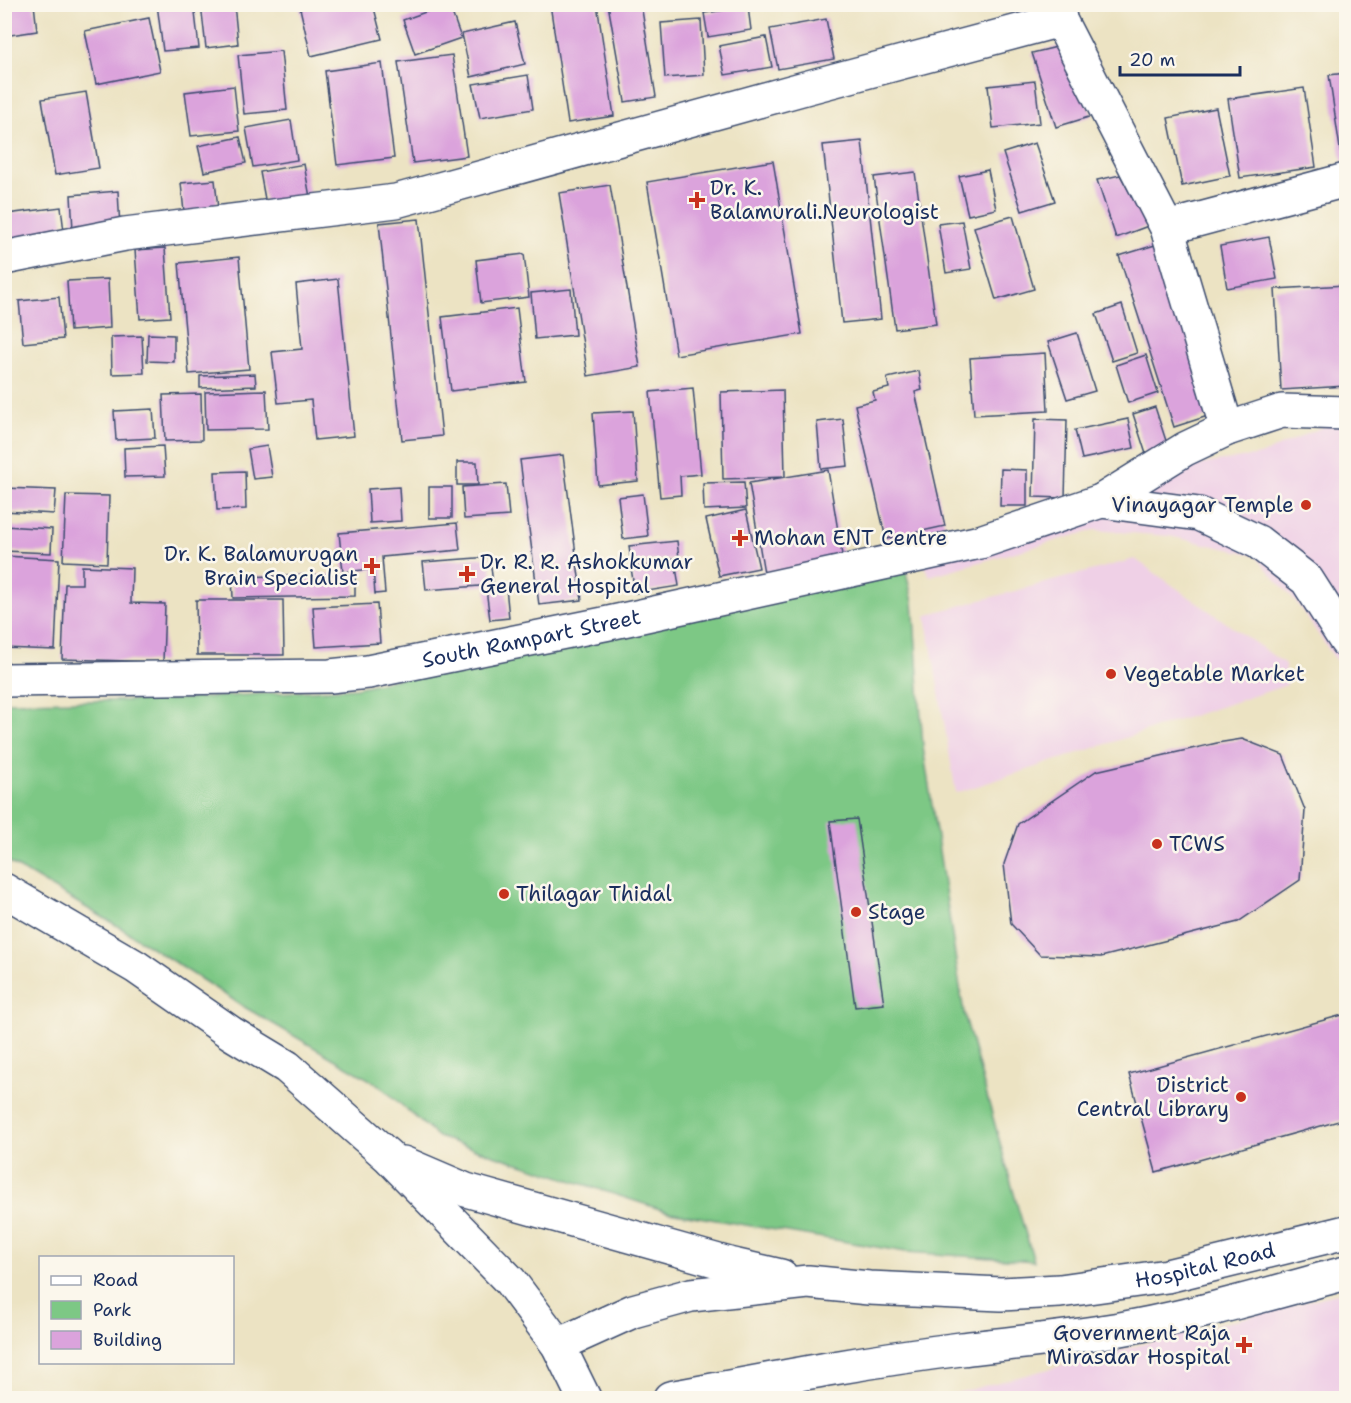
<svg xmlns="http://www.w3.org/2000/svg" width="1351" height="1403" font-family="'Shantell Sans',sans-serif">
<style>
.built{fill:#efd0e6}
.green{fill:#7dc885;stroke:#4c7c72;stroke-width:1.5}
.building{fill:#dba3dc}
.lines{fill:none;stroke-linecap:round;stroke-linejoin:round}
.minor-casing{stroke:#3a4a6d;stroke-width:36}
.major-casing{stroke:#3a4a6d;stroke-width:36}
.minor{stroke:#fff;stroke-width:33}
.major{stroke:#fff;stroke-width:33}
.poi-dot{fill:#c8321e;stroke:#fbf7ec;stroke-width:2}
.labels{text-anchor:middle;stroke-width:5;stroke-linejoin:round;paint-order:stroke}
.poi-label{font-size:21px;fill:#1b2f5e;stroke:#fbf7ec;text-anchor:start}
.street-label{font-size:21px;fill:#1b2f5e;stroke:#fbf7ec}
</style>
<rect width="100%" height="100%" fill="#fbf7ec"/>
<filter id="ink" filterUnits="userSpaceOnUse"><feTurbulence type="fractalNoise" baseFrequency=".0167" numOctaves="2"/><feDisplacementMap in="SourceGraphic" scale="12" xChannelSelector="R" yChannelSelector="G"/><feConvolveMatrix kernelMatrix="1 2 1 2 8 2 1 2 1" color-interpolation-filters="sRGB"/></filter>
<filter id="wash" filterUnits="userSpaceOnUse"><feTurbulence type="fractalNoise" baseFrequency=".008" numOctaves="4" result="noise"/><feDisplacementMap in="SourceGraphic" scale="24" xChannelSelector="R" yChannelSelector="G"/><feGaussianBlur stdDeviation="1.35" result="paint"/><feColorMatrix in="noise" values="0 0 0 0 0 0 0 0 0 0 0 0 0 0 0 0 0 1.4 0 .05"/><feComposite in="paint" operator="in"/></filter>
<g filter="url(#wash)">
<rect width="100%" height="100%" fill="#ece3c3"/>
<g class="built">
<polygon points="1346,420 1346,675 1299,606 1255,555 1169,536 1094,530 930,576 917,555 1198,465 1260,455 1336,421"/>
<polygon points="1135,559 1285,664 1287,685 956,793 926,616 936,612"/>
<polygon points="1346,1291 1346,1398 938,1398"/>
</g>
<polygon class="green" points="905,568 913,602 923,747 964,1013 1018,1208 1034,1261 906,1252 669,1212 438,1137 379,1085 246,1008 121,928 5,860 5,702 168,700 356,688"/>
<g id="blocks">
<g class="building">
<polygon points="4,4 34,4 37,31 4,36"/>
<polygon points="157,4 194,4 199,48 163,51"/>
<polygon points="201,4 234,4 238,44 206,48"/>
<polygon points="299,4 373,4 382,39 311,56"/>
<polygon points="448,4 449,4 461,38 415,54 403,20"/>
<polygon points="550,4 597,4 614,116 568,123"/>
<polygon points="608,4 641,4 656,97 625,102"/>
<polygon points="748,7 751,30 708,37 704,13"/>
<polygon points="149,18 160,71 96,84 85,31"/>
<polygon points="826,19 834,59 778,69 770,29"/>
<polygon points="701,20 704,75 665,78 661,23"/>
<polygon points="515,22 525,64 471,77 462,34"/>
<polygon points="766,37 772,67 725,75 719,46"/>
<polygon points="1065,45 1092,116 1056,127 1032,53"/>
<polygon points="281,51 287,110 244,114 238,55"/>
<polygon points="452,55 467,156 413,163 398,62"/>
<polygon points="382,63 394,158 337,165 325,71"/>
<polygon points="1346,73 1346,161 1342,162 1329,75"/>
<polygon points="528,75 533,109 480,118 473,84"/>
<polygon points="1035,81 1040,123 993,128 988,86"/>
<polygon points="234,86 239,131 191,136 185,92"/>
<polygon points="1304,88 1316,167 1240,178 1228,99"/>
<polygon points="86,92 99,168 55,175 42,99"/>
<polygon points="1216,108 1230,176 1182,186 1168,118"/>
<polygon points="291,120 297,160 253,167 246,128"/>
<polygon points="240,137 246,163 204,172 198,146"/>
<polygon points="862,141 881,319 842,323 823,145"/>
<polygon points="1035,143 1055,201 1022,211 1003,153"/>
<polygon points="773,161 802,334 676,355 647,182"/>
<polygon points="304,164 311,203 267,210 260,172"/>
<polygon points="988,170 996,209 968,215 959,176"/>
<polygon points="915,172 936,324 895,329 874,177"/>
<polygon points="1120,175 1148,226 1116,238 1097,180"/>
<polygon points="215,180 219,219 185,222 181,183"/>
<polygon points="610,185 640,367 588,376 559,193"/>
<polygon points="118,191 120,228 73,230 71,195"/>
<polygon points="61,207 65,240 10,246 7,214"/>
<polygon points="1013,216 1034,289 996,300 974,227"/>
<polygon points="419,219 442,436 402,440 379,223"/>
<polygon points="962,221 971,269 946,273 938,224"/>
<polygon points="1269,237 1277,279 1227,288 1220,246"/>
<polygon points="1165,242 1217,413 1174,427 1119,256"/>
<polygon points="165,248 170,317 140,319 135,250"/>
<polygon points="524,254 529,297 481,303 476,260"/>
<polygon points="239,257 249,369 189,374 179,263"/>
<polygon points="108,279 110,328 70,331 67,281"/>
<polygon points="338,279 354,436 315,440 311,400 278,403 272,352 302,349 296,284"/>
<polygon points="4,280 6,280 10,307 4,308"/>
<polygon points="1346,285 1346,386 1281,390 1275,289"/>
<polygon points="571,289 575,335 535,339 531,293"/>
<polygon points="59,297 63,339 23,343 19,301"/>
<polygon points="1122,305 1137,353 1112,361 1096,314"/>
<polygon points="517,308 526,382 451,391 442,317"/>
<polygon points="1077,333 1095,391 1067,399 1048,342"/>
<polygon points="148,334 174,335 174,362 147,361"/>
<polygon points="142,336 144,373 112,374 111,337"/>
<polygon points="1045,353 1048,411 974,415 970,358"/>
<polygon points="1146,355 1158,393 1128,403 1116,365"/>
<polygon points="919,371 922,390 915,392 945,526 886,539 855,405 875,400 873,392 889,388 887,378"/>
<polygon points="255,374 256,386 200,388 200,376"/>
<polygon points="693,388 701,474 680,476 681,495 660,497 650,392"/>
<polygon points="266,390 268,429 206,430 205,392"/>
<polygon points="783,390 785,477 723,479 721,392"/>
<polygon points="201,394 202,440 165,441 163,395"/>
<polygon points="1155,407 1168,447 1146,454 1133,414"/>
<polygon points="153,409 155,438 116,440 114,411"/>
<polygon points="633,411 638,481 598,485 593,413"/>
<polygon points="843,419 848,466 821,469 817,422"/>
<polygon points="1035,419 1067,420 1065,498 1033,497"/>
<polygon points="1128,419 1134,448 1082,459 1075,430"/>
<polygon points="163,446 165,476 125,477 124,448"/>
<polygon points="267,446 272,477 253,479 248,449"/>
<polygon points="563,455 582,600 539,605 520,460"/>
<polygon points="457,462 477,462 478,485 457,485"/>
<polygon points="1001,469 1027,470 1027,506 1000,506"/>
<polygon points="828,470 843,561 764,573 749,483"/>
<polygon points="245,471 246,509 217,510 215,472"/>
<polygon points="744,482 746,508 704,510 703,483"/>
<polygon points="506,484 509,516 464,519 462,487"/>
<polygon points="399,487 401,521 370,523 368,489"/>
<rect x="429" y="487" width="23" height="31"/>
<polygon points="4,488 56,490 54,514 4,511"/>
<polygon points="643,494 648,536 623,539 618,497"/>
<polygon points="66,495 109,496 107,563 63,561"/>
<polygon points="746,510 759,568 719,576 706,519"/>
<polygon points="457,523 460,550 382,557 385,593 375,594 373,569 343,572 339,533"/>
<polygon points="4,526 52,529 51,553 4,551"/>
<polygon points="677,541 679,558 631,563 629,546"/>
<polygon points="4,556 59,559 55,650 4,648"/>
<polygon points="490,557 493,585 426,590 423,562"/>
<polygon points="675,561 679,586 635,593 631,568"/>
<polygon points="82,566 132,568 131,603 165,604 163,662 62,659 65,584 82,584"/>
<polygon points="355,574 355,596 233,598 232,577"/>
<polygon points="506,587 509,618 490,620 486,589"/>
<polygon points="196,600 283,600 284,655 197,655"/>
<polygon points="377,604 380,643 316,647 313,607"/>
<polygon points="1242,739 1283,755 1305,810 1300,880 1238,922 1101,957 1040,955 1011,924 1004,864 1018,824 1096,771 1217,743"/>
<polygon points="857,819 884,1004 855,1007 830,821"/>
<polygon points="1346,1014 1346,1119 1156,1172 1129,1074"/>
</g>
</g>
</g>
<g filter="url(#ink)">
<use href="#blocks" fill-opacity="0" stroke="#3a4a6d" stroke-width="1.5"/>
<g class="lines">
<defs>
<g id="minor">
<polyline points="1060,20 1167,228 1227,429"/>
<polyline points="1167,228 1346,180"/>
<polyline points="4,258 125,234 396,201 805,88 1060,20 1058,4"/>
<polyline points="1101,501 1199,514 1258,542 1307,580 1346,641"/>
<path id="s1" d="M4,680L330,676L368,672L609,623L980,542L1101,501L1185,449L1227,429L1282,411L1346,413"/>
</g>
<g id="major">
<polyline points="4,890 136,967 231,1033 287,1067 388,1156 510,1281 558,1345 584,1398"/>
<polyline points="403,1163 466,1190 729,1264 781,1276"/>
<path id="s2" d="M558,1345L633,1311L691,1295L808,1282L869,1288L1001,1294L1060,1291L1167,1276L1346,1232"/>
<path d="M670,1398C767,1380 863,1361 961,1349C1018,1342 1075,1338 1131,1327C1204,1313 1275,1292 1346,1273"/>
</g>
</defs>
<use href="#minor" class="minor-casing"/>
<use href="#major" class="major-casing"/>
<use href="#minor" class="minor"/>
<use href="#major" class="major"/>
</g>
</g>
<g class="poi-dot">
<path d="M694 191h6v6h6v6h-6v6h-6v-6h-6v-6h6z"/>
<circle cx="1306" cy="505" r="6"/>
<path d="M737 529h6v6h6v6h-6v6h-6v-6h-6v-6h6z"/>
<path d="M369 557h6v6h6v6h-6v6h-6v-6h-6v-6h6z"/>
<path d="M464 565h6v6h6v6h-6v6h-6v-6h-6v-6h6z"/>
<circle cx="1111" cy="674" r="6"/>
<circle cx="1157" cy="844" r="6"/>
<circle cx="504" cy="894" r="6"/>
<circle cx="856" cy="912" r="6"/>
<circle cx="1241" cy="1097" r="6"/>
<path d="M1241 1336h6v6h6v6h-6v6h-6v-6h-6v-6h6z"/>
</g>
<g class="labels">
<g class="poi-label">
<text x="710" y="195">Dr. K.<tspan x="710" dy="24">Balamurali.Neurologist</tspan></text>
<text x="1294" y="512" text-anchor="end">Vinayagar Temple</text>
<text x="754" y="545">Mohan ENT Centre</text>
<text x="358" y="561" text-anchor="end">Dr. K. Balamurugan<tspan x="358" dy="24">Brain Specialist</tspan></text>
<text x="480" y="569">Dr. R. R. Ashokkumar<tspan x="480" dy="24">General Hospital</tspan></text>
<text x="1123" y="681">Vegetable Market</text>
<text x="1169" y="851">TCWS</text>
<text x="516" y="901">Thilagar Thidal</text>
<text x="868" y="919">Stage</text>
<text x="1229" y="1092" text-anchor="end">District<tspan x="1229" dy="24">Central Library</tspan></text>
<text x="1230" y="1340" text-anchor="end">Government Raja<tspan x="1230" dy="24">Mirasdar Hospital</tspan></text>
</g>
<g class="street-label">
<text dy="7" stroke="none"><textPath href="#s1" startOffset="531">South Rampart Street</textPath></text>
<text dy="7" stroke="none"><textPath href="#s2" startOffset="660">Hospital Road</textPath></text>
</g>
</g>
<rect width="1351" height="1403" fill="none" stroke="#fbf7ec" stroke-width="24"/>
<rect x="39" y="1256" width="195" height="108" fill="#fbf7ec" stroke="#a1a7b3" stroke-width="1.5"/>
<rect x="51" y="1276" width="30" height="9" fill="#ffffff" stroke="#a1a7b3" stroke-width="1.5"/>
<text x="93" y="1286" font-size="18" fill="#1b2f5e">Road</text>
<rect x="51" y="1301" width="30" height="18" fill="#7dc885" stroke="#a1a7b3" stroke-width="1.5"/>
<text x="93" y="1316" font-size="18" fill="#1b2f5e">Park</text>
<rect x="51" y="1331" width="30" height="18" fill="#dba3dc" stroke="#a1a7b3" stroke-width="1.5"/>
<text x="93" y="1346" font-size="18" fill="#1b2f5e">Building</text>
<path d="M1120 66v9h120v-9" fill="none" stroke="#1b2f5e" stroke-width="3"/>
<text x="1129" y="66" font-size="18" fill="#1b2f5e" stroke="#fbf7ec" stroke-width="4.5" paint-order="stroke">20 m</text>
</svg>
